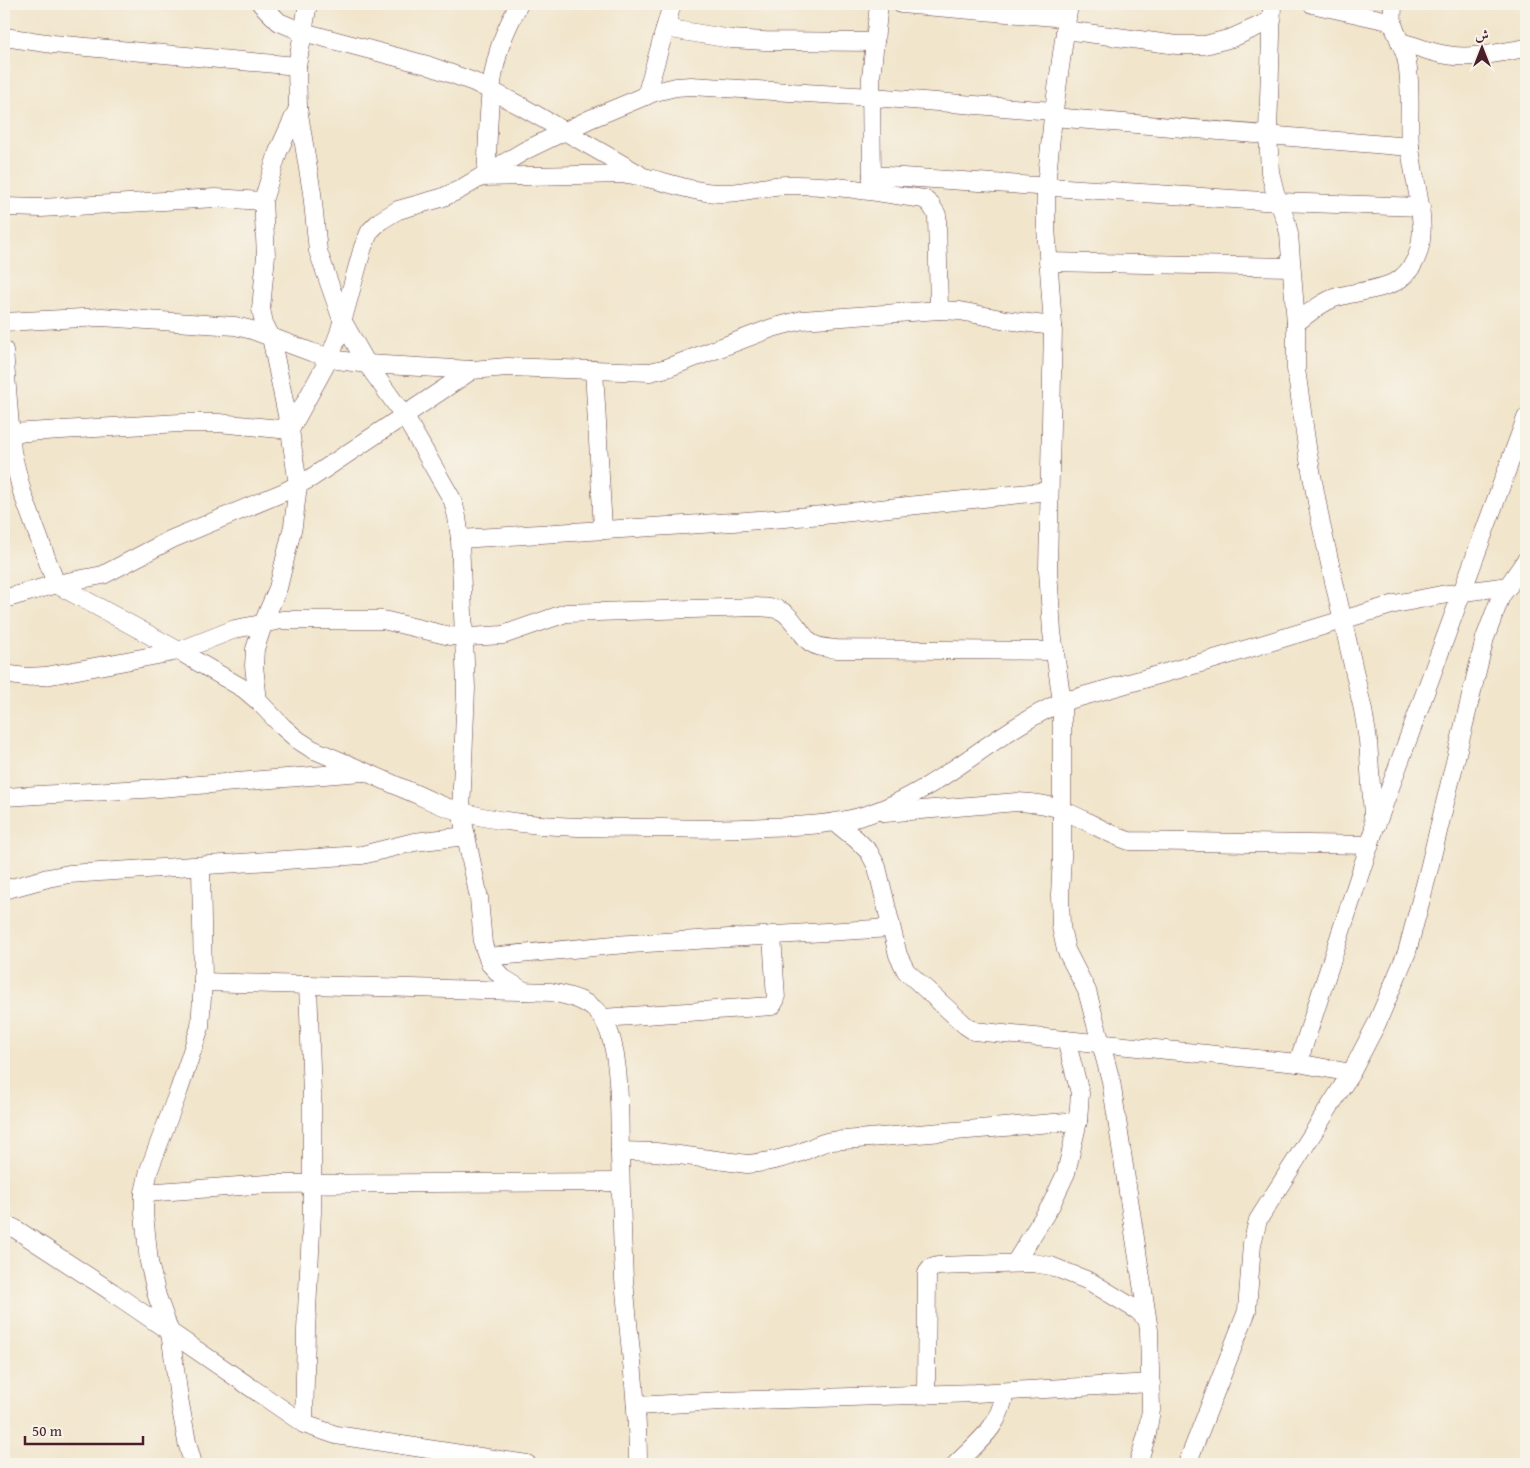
<svg xmlns="http://www.w3.org/2000/svg" width="1530" height="1468" font-family="'Gentium Book Plus',Amiri,serif">
<style>
.lines{fill:none;stroke-linecap:round;stroke-linejoin:round}
.street-casing{stroke:#633d43;stroke-width:19}
.street{stroke:#fff;stroke-width:18}
</style>
<rect width="100%" height="100%" fill="#f7f3e8"/>
<filter id="ink" filterUnits="userSpaceOnUse"><feTurbulence type="fractalNoise" baseFrequency=".02" numOctaves="2"/><feDisplacementMap in="SourceGraphic" scale="10" xChannelSelector="R" yChannelSelector="G"/><feConvolveMatrix kernelMatrix="1 2 1 2 8 2 1 2 1" color-interpolation-filters="sRGB"/></filter>
<filter id="wash" filterUnits="userSpaceOnUse"><feTurbulence type="fractalNoise" baseFrequency=".0096" numOctaves="4" result="noise"/><feDisplacementMap in="SourceGraphic" scale="20" xChannelSelector="R" yChannelSelector="G"/><feGaussianBlur stdDeviation="1.12" result="paint"/><feColorMatrix in="noise" values="0 0 0 0 0 0 0 0 0 0 0 0 0 0 0 0 0 1.4 0 .05"/><feComposite in="paint" operator="in"/></filter>
<g filter="url(#wash)">
<rect width="100%" height="100%" fill="#f1e5cb"/>
</g>
<g filter="url(#ink)">
<g class="lines">
<defs>
<g id="street">
<polyline points="261,4 279,22 303,32 427,65 474,82 519,105 639,174"/>
<polyline points="308,4 297,66 298,108 312,193 318,251 342,320 367,364 405,417 453,501 457,517 460,539 466,688 461,812 479,898 483,944 490,964 503,978 524,991"/>
<polyline points="901,4 1066,18"/>
<polyline points="1069,4 1053,117 1046,186 1046,227 1053,326 1048,570 1052,632 1062,702 1062,857 1060,895 1061,927 1066,950 1087,991 1111,1081 1149,1330 1151,1410 1147,1434 1138,1464"/>
<polyline points="1272,4 1268,132 1270,172 1275,192 1286,221 1289,234 1296,323 1296,369 1308,454 1321,524 1363,710 1368,740 1374,831 1298,1063"/>
<polyline points="1312,4 1393,22"/>
<polyline points="665,28 731,39 765,41 875,42"/>
<polyline points="1065,30 1177,45 1205,45 1232,38 1272,20"/>
<polyline points="4,37 53,44 297,66"/>
<path d="M1400,42C1413,45 1425,50 1437,53C1467,61 1497,53 1526,48"/>
<polyline points="646,96 672,4"/>
<polyline points="1053,117 1410,147"/>
<path d="M486,174C489,134 487,92 498,54C502,36 511,20 519,4"/>
<polyline points="872,175 1279,202 1421,207"/>
<path d="M482,177L628,174C658,178 691,193 720,193C743,194 766,185 788,185C834,184 879,193 924,199L931,205L937,215L939,310"/>
<polyline points="872,185 871,78 879,4"/>
<polyline points="4,207 41,208 216,198 263,201"/>
<polyline points="1048,262 1291,267"/>
<polyline points="4,322 102,317 235,326 252,330 311,352 338,360 367,364 472,370"/>
<path d="M1296,323C1308,314 1320,303 1334,298C1351,292 1386,290 1400,279C1440,248 1413,186 1410,146C1408,118 1412,90 1407,62C1405,49 1396,36 1393,23C1392,17 1393,10 1393,4"/>
<path d="M4,350L12,452L22,492L56,584L179,651L244,689L258,701L283,727L298,740L312,749C343,762 373,775 404,789C420,795 435,804 452,809C519,830 592,827 662,828C697,829 731,829 766,827C801,826 836,825 869,814C940,790 994,732 1062,702L1211,660L1395,604L1441,595L1509,586"/>
<polyline points="594,370 603,529"/>
<polyline points="11,433 180,423 219,423 290,430 330,357 339,333 363,247 370,231 380,221 398,210 441,198 459,190 526,150 590,119 655,92 676,87 691,86 872,97 1053,111"/>
<polyline points="460,539 733,522 823,515 1049,491"/>
<polyline points="4,599 56,584 103,575 172,539 284,492 311,478 472,370 507,367 650,372 667,368 772,328 802,320 939,310 960,311 1006,320 1053,326"/>
<path d="M4,674L25,677L46,676L179,651L235,629L282,620H383L450,636L469,637L503,635L566,613L756,607C785,608 785,611 802,633C805,637 808,642 813,644C820,648 829,648 836,649L1055,651"/>
<polyline points="258,701 254,666 255,649 266,616 278,588 293,526 298,485 290,430 271,337 264,323 261,309 266,255 263,201 278,152 298,108"/>
<polyline points="4,797 160,788 362,772"/>
<path d="M885,813L1017,802C1032,803 1048,804 1062,810C1085,819 1105,833 1129,841L1370,845"/>
<polyline points="836,823 856,839 869,852 877,867 898,955 906,971 965,1025 974,1031 1298,1063 1351,1073"/>
<polyline points="1376,826 1526,418"/>
<polyline points="4,890 48,878 69,874 362,855 414,842 466,836"/>
<polyline points="488,957 614,945 891,928"/>
<path d="M203,982L551,992C570,996 592,1001 603,1019C622,1049 619,1118 620,1154C621,1195 622,1237 624,1279C629,1341 638,1402 638,1464"/>
<polyline points="603,1018 772,1006 776,999 772,935"/>
<path d="M620,1151L656,1152L747,1164C765,1163 785,1158 802,1152C812,1148 821,1142 832,1141L1078,1121"/>
<polyline points="144,1193 267,1184 620,1182"/>
<polyline points="4,1224 14,1228 112,1292 304,1424 336,1435 527,1464"/>
<polyline points="1015,1263 1051,1205 1066,1173 1078,1121 1080,1093 1066,1040"/>
<polyline points="926,1395 927,1273 931,1268 938,1266 1033,1263 1051,1266 1089,1281 1137,1310 1147,1319"/>
<polyline points="636,1406 721,1401 976,1393 1151,1383"/>
<polyline points="304,1424 306,1330 312,1212 312,1095 308,985"/>
<polyline points="193,1464 187,1442 179,1398 170,1332 157,1296 149,1262 144,1214 144,1193 149,1170 179,1090 200,1027 203,982 201,866"/>
<path d="M956,1464C981,1439 999,1428 1005,1392"/>
<polyline points="1187,1464 1247,1311 1252,1244 1258,1220 1351,1073 1377,1023 1407,952 1427,877 1485,638 1501,596 1526,560"/>
</g>
</defs>
<use href="#street" class="street-casing"/>
<use href="#street" class="street"/>
</g>
</g>
<rect width="1530" height="1468" fill="none" stroke="#f7f3e8" stroke-width="20"/>
<g transform="translate(1482 48)" stroke="#f7f3e8" stroke-width="4" paint-order="stroke">
<path d="M0-4L9 19L0 12L-9 19Z" fill="#4a1f2b"/>
<text y="-8" font-size="14" font-weight="bold" text-anchor="middle" fill="#4a1f2b">ش</text>
</g>
<path d="M25 1436v8h118v-8" fill="none" stroke="#4a1f2b" stroke-width="2.5"/>
<text x="32" y="1436" font-size="15" fill="#4a1f2b" stroke="#f7f3e8" stroke-width="4" paint-order="stroke">50 m</text>
</svg>
